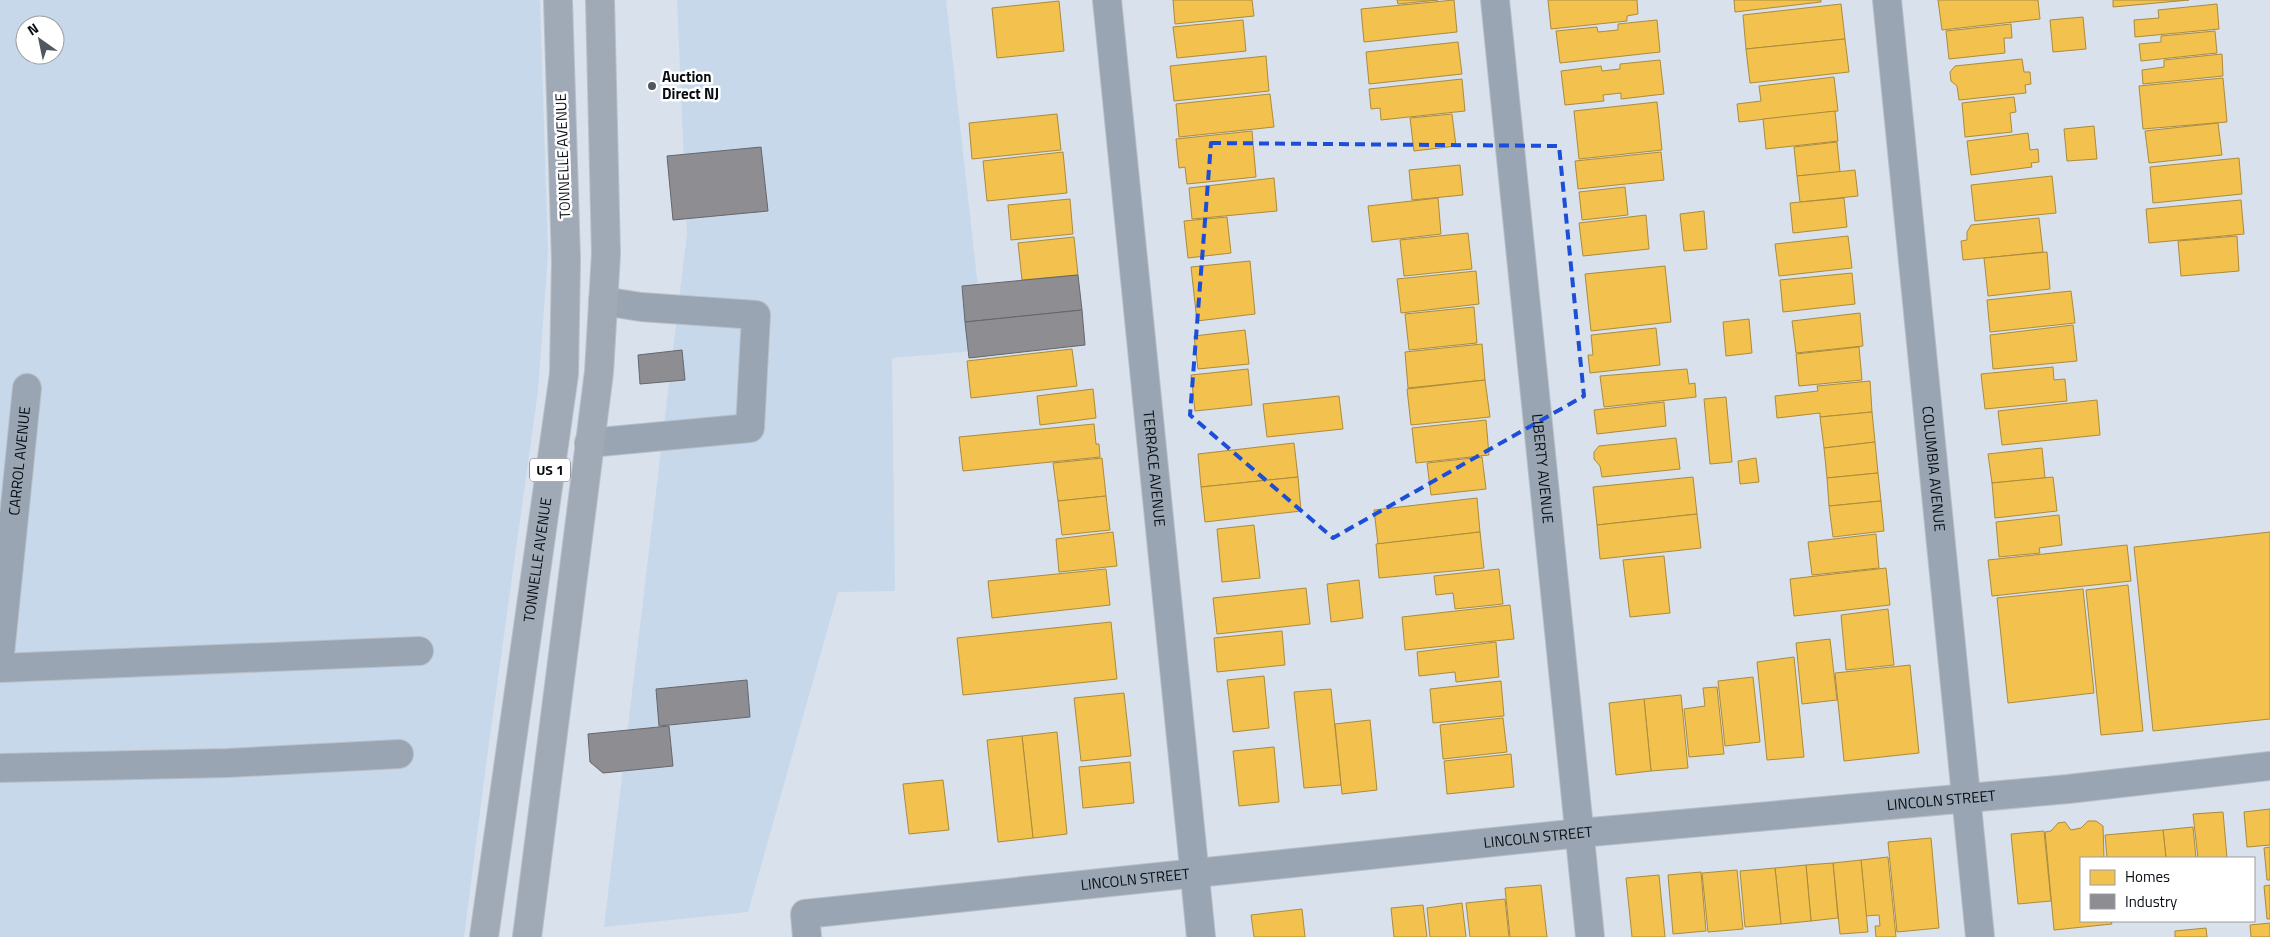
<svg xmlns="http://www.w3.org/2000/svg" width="2270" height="937" font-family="'Titillium Web',sans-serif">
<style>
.built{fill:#c7d8ea;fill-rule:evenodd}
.homes{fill:#f2c14e;stroke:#ac8b3c}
.industry{fill:#8d8d92;stroke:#65676c}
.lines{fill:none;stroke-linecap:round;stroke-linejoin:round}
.minor-casing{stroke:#b8bfc8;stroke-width:30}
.highway-casing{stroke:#b8bfc8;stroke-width:30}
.minor{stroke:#99a5b2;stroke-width:28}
.highway{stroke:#a0aab7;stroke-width:28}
.marked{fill:none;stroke:#1d4ed8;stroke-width:4;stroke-dasharray:10 6;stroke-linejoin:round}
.poi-dot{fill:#51575f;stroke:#fff;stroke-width:2}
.labels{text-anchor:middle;stroke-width:5;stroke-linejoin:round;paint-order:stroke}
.shield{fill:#fff;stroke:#52565a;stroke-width:1}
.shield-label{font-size:14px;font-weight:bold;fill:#080d13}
.poi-label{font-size:15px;font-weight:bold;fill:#080d13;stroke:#fff;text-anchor:start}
.street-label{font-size:15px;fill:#080d13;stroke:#fff}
</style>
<rect width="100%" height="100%" fill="#d8e1ec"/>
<g class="built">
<path d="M0,0H540L548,254L538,391L487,757L464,937H0ZM25,25H55V55H25Z"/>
<polygon points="677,0 946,0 985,350 892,358 895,591 838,592 748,912 604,927 687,233"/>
</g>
<g class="homes">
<polygon points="1173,0 1252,0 1254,16 1175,24"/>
<polygon points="1397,0 1438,0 1398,4"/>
<polygon points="1454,0 1457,32 1364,42 1361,9"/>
<polygon points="1548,0 1637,0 1638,14 1627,16 1627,21 1551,29"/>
<polygon points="1734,0 1821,0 1821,2 1735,12"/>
<polygon points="1938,0 2038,0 2040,19 1942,30"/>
<polygon points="2113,0 2189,0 2113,7"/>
<polygon points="1059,1 1064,51 997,58 992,8"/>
<polygon points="1841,4 1845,39 1746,49 1743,15"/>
<polygon points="2217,4 2219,29 2135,37 2134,20 2159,18 2158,10"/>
<polygon points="2083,17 2086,49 2053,52 2050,20"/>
<polygon points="1243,20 1246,51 1177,58 1173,27"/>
<polygon points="1657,20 1660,52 1560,63 1556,31 1597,27 1598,32 1618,30 1618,24"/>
<polygon points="2011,24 2012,38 2004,38 2005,53 1949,59 1946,31"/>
<polygon points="2215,31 2217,53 2141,61 2139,44 2161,42 2161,36"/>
<polygon points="1845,39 1849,72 1750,83 1746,49"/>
<polygon points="1458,42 1462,74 1369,84 1366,52"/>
<polygon points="2222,54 2223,76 2143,84 2142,70 2164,67 2164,60"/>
<polygon points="1266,56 1269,91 1174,101 1170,66"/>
<polygon points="2022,59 2024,72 2030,72 2031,84 2025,85 2026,93 1959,100 1957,86 1951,81 1950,72 1955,66"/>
<polygon points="1660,60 1664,94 1621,99 1621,93 1603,95 1604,101 1565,105 1561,71 1601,66 1602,71 1620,69 1620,64"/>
<polygon points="1834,77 1838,111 1739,122 1737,104 1761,101 1759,86"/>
<polygon points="2223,78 2227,122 2143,129 2139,86"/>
<polygon points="1462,79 1465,111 1381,120 1380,108 1371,109 1369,89"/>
<polygon points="1270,94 1274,127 1179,137 1176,104"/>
<polygon points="2014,97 2016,112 2010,113 2012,132 1965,137 1962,103"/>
<polygon points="1657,102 1662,150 1579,159 1574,111"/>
<polygon points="1835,111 1838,141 1766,149 1763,119"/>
<polygon points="1057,114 1061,150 972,159 969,123"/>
<polygon points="1452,114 1456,146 1414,151 1410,118"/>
<polygon points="2218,123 2222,155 2149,163 2145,131"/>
<polygon points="2094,126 2097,159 2067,161 2064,129"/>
<polygon points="1252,131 1256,177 1187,184 1185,167 1179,168 1176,139"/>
<polygon points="2028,133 2030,150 2038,149 2039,162 2031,163 2032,167 1971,175 1967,141"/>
<polygon points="1837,142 1840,172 1797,176 1794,147"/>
<polygon points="1063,152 1067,193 987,201 983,161"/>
<polygon points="1661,152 1664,180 1578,189 1575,161"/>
<polygon points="2239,158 2242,194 2153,203 2150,167"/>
<polygon points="1460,165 1463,195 1412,200 1409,170"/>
<polygon points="1855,170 1858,196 1800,202 1797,176"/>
<polygon points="2052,176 2056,213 1975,221 1971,185"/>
<polygon points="1274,178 1277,211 1192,219 1189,188"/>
<polygon points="1625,187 1628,215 1582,220 1579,192"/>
<polygon points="1438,198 1441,234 1372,242 1368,206"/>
<polygon points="1844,198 1847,227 1793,233 1790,203"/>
<polygon points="1070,199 1073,234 1011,240 1008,205"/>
<polygon points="2241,200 2244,234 2149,243 2146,209"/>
<polygon points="1704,211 1707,249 1684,251 1680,214"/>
<polygon points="1646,215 1649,249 1583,256 1579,223"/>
<polygon points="1227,217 1231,253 1188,258 1184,221"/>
<polygon points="2039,218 2043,252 1963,260 1961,241 1967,240 1967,232 1971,225"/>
<polygon points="1468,233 1472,269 1404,276 1400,240"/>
<polygon points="1848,236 1852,268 1779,276 1775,244"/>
<polygon points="2237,236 2239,271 2181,276 2178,241"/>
<polygon points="1074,237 1078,275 1022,280 1018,243"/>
<polygon points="2047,252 2050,289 1988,296 1984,258"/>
<polygon points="1250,261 1255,314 1197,321 1191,267"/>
<polygon points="1665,266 1671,322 1591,331 1585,274"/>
<polygon points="1476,271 1479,304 1401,313 1397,279"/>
<polygon points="1852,273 1855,304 1783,312 1780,280"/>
<polygon points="2071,291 2075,323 1990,332 1987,300"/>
<polygon points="1474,307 1477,343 1409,350 1405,314"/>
<polygon points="1860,313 1863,346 1796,353 1792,321"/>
<polygon points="1749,319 1752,353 1726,356 1723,322"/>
<polygon points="2073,325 2077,361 1993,369 1990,335"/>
<polygon points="1656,328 1660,365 1590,373 1588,355 1593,355 1591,335"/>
<polygon points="1245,330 1249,364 1198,369 1194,336"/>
<polygon points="1482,344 1485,380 1408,388 1405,352"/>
<polygon points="1859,347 1862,380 1799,386 1796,354"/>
<polygon points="1072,349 1077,386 971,398 967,361"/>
<polygon points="2053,367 2054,380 2065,379 2067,401 1985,409 1981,374"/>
<polygon points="1248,369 1252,405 1195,411 1191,375"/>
<polygon points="1687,369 1689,384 1695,383 1696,397 1604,407 1600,376"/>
<polygon points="1485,380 1490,417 1411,425 1407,389"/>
<polygon points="1870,381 1872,412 1820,417 1820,413 1777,418 1775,396 1818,391 1817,386"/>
<polygon points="1093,389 1096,418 1040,425 1037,396"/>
<polygon points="1339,396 1343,429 1267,437 1263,404"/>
<polygon points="1726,397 1732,462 1710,464 1704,399"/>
<polygon points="2097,400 2100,435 2002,445 1998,411"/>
<polygon points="1664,402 1666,426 1597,434 1594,410"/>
<polygon points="1872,412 1875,442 1824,448 1820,417"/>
<polygon points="1486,420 1489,455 1416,463 1412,428"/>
<polygon points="1094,424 1096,444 1099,444 1100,457 963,471 959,437"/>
<polygon points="1676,438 1680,469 1602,477 1600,466 1594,459 1594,452 1599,446"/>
<polygon points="1875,442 1878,473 1827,478 1824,448"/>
<polygon points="1294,443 1298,477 1201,487 1198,454"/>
<polygon points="2042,448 2045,478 1992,483 1988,454"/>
<polygon points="1482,457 1486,489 1431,495 1427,463"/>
<polygon points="1102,458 1106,496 1058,501 1053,463"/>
<polygon points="1756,458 1759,482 1740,484 1738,461"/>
<polygon points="1878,473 1881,501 1829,506 1827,478"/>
<polygon points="1298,477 1301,511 1205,522 1201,487"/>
<polygon points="1693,477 1697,514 1597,525 1593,487"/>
<polygon points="2053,477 2057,511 1995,518 1992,483"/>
<polygon points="1106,496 1110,530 1062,535 1058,501"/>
<polygon points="1477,498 1480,532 1378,544 1374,510"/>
<polygon points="1881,501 1884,531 1833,537 1829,506"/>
<polygon points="1697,514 1701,548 1600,559 1597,525"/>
<polygon points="2059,515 2062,545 2039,548 2040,553 1999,557 1996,522"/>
<polygon points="1254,525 1260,578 1222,582 1217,529"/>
<polygon points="1113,532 1117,566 1059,572 1056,539"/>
<polygon points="1480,532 1484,568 1379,578 1376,544"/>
<polygon points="2270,532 2270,719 2153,731 2134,547"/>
<polygon points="1876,534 1879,568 1812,575 1808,542"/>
<polygon points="2127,545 2131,581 1992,596 1988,560"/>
<polygon points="1664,556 1670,613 1630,617 1623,560"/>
<polygon points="1886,568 1890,605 1794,616 1790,579"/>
<polygon points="1106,569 1110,605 992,618 988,581"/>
<polygon points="1499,569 1503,604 1455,609 1453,593 1436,595 1434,576"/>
<polygon points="1359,580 1363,618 1331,622 1327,584"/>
<polygon points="2128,585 2143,731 2101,735 2086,590"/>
<polygon points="1306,588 1310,624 1217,634 1213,598"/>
<polygon points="2083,589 2094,693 2008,703 1997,598"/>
<polygon points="1510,605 1514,639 1405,650 1402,617"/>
<polygon points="1888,609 1894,665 1846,670 1841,615"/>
<polygon points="1111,622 1117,679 963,695 957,638"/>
<polygon points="1282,631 1285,665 1217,672 1214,638"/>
<polygon points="1830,639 1837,700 1802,704 1796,643"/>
<polygon points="1496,642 1499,677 1456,682 1455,672 1419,676 1417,652"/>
<polygon points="1794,657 1804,757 1767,760 1757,662"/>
<polygon points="1910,665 1919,753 1844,761 1835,673"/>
<polygon points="1264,676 1269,728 1233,732 1227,680"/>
<polygon points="1753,677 1760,742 1725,746 1718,681"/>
<polygon points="1501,681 1504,716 1433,723 1430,689"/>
<polygon points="1717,687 1724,754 1689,757 1684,709 1705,706 1703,688"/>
<polygon points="1331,689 1341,785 1304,788 1294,692"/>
<polygon points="1124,693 1131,756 1081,761 1074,698"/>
<polygon points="1681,695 1688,768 1651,771 1644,699"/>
<polygon points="1644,699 1651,771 1616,775 1609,703"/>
<polygon points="1503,718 1507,752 1443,759 1440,725"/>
<polygon points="1370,720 1377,790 1342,794 1335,724"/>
<polygon points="1057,732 1067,834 1033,838 1022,736"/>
<polygon points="1022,736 1033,838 998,842 987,740"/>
<polygon points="1274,747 1279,802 1239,806 1233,751"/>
<polygon points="1511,754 1514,787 1447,794 1444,761"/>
<polygon points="1130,762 1134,803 1083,808 1079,767"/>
<polygon points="943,780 949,830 909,834 903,784"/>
<polygon points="2270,809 2270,845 2247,847 2244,812"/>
<polygon points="2223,812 2227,858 2198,858 2193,814"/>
<polygon points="2088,821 2096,821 2103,826 2104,858 2081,858 2081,921 2111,921 2112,924 2054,930 2045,832 2051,831 2058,823 2065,822 2071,830 2081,828"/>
<polygon points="2193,827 2196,858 2166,858 2163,830"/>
<polygon points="2163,830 2166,858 2107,858 2105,835"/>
<polygon points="2044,831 2051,901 2018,904 2011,834"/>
<polygon points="1931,838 1939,928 1897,932 1888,842"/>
<polygon points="2270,847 2270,880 2267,880 2264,848"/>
<polygon points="1888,857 1896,937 1876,937 1875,926 1880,926 1879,915 1866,916 1861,860"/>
<polygon points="1861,860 1868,932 1840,934 1833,863"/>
<polygon points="1833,863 1838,918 1811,921 1806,865"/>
<polygon points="1806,865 1811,921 1781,924 1775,868"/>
<polygon points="1775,868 1781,924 1745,927 1740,871"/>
<polygon points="1737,870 1743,929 1708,932 1702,873"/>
<polygon points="1701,872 1706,931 1673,934 1668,875"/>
<polygon points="1659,875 1665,937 1632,937 1626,878"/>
<polygon points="1541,885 1547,937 1510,937 1505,888"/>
<polygon points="2270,885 2270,919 2267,919 2264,886"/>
<polygon points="1505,899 1509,937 1470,937 1466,903"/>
<polygon points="1462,903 1466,937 1430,937 1427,908"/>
<polygon points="1423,905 1427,937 1394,937 1391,908"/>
<polygon points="1302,909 1305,937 1254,937 1251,915"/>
<polygon points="2270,923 2270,937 2251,937 2250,925"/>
<polygon points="2206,928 2207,937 2175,937 2175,931"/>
</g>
<g class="industry">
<polygon points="761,147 768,211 673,220 667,156"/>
<polygon points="1078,275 1082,310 965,322 962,286"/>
<polygon points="1082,310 1085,345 969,358 965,322"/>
<polygon points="682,350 685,380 640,384 638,355"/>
<polygon points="747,680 750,717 659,726 656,689"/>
<polygon points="669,726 673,766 603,773 590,762 588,734"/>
</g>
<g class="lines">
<defs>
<g id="minor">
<path id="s1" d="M1107,0L1201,937"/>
<path id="s2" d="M1495,0L1590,937"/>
<path id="s3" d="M1887,0L1980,937"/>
<polyline points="589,443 750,428 756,315 641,307 603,301"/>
<path id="s4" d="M0,654L27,388"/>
<polyline points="0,668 419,651"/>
<polyline points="0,768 228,763 399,754"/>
<path id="s5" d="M807,937L805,914L1580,833L2068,789L2270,766"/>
</g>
<g id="highway">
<path id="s6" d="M484,937L564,374L566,260L558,0"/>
<polyline points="527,937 599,372 606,254 600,0"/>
</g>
</defs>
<use href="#minor" class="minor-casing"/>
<use href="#highway" class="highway-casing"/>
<use href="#minor" class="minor"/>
<use href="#highway" class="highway"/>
</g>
<path class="marked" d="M1211,143L1559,146L1584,396L1333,538L1190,415Z"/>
<circle class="poi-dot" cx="652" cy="86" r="5"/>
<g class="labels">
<rect class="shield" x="530" y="458.5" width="40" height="23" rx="4"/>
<g class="shield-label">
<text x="550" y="475">US 1</text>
</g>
<g class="poi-label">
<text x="662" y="82">Auction<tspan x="662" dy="17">Direct NJ</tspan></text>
</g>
<g class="street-label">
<text transform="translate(563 156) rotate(-92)" y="5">TONNELLE AVENUE</text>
<text dy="5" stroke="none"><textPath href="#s4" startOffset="194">CARROL AVENUE</textPath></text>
<text dy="5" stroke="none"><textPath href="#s1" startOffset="471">TERRACE AVENUE</textPath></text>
<text dy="5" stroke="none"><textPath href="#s2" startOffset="471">LIBERTY AVENUE</textPath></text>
<text dy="5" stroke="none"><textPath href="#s3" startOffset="471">COLUMBIA AVENUE</textPath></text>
<text dy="5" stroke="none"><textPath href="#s6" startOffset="381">TONNELLE AVENUE</textPath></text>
<text dy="5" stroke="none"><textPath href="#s5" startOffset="1165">LINCOLN STREET</textPath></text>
<text dy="5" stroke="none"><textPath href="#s5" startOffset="760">LINCOLN STREET</textPath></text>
<text dy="5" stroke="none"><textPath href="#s5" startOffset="355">LINCOLN STREET</textPath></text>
</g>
</g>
<rect x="2080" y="857" width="175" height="65" fill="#ffffff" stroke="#9c9ea1"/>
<rect x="2090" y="870" width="25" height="15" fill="#f2c14e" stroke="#9c9ea1"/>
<text x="2125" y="882" font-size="15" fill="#080d13">Homes</text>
<rect x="2090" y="894" width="25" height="15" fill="#8d8d92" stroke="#9c9ea1"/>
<text x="2125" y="907" font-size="15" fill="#080d13">Industry</text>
<g transform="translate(40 40) rotate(327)"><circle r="24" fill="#ffffff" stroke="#9c9ea1"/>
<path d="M0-4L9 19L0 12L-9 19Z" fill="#51575f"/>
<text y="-8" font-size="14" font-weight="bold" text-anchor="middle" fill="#080d13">N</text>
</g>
</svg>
